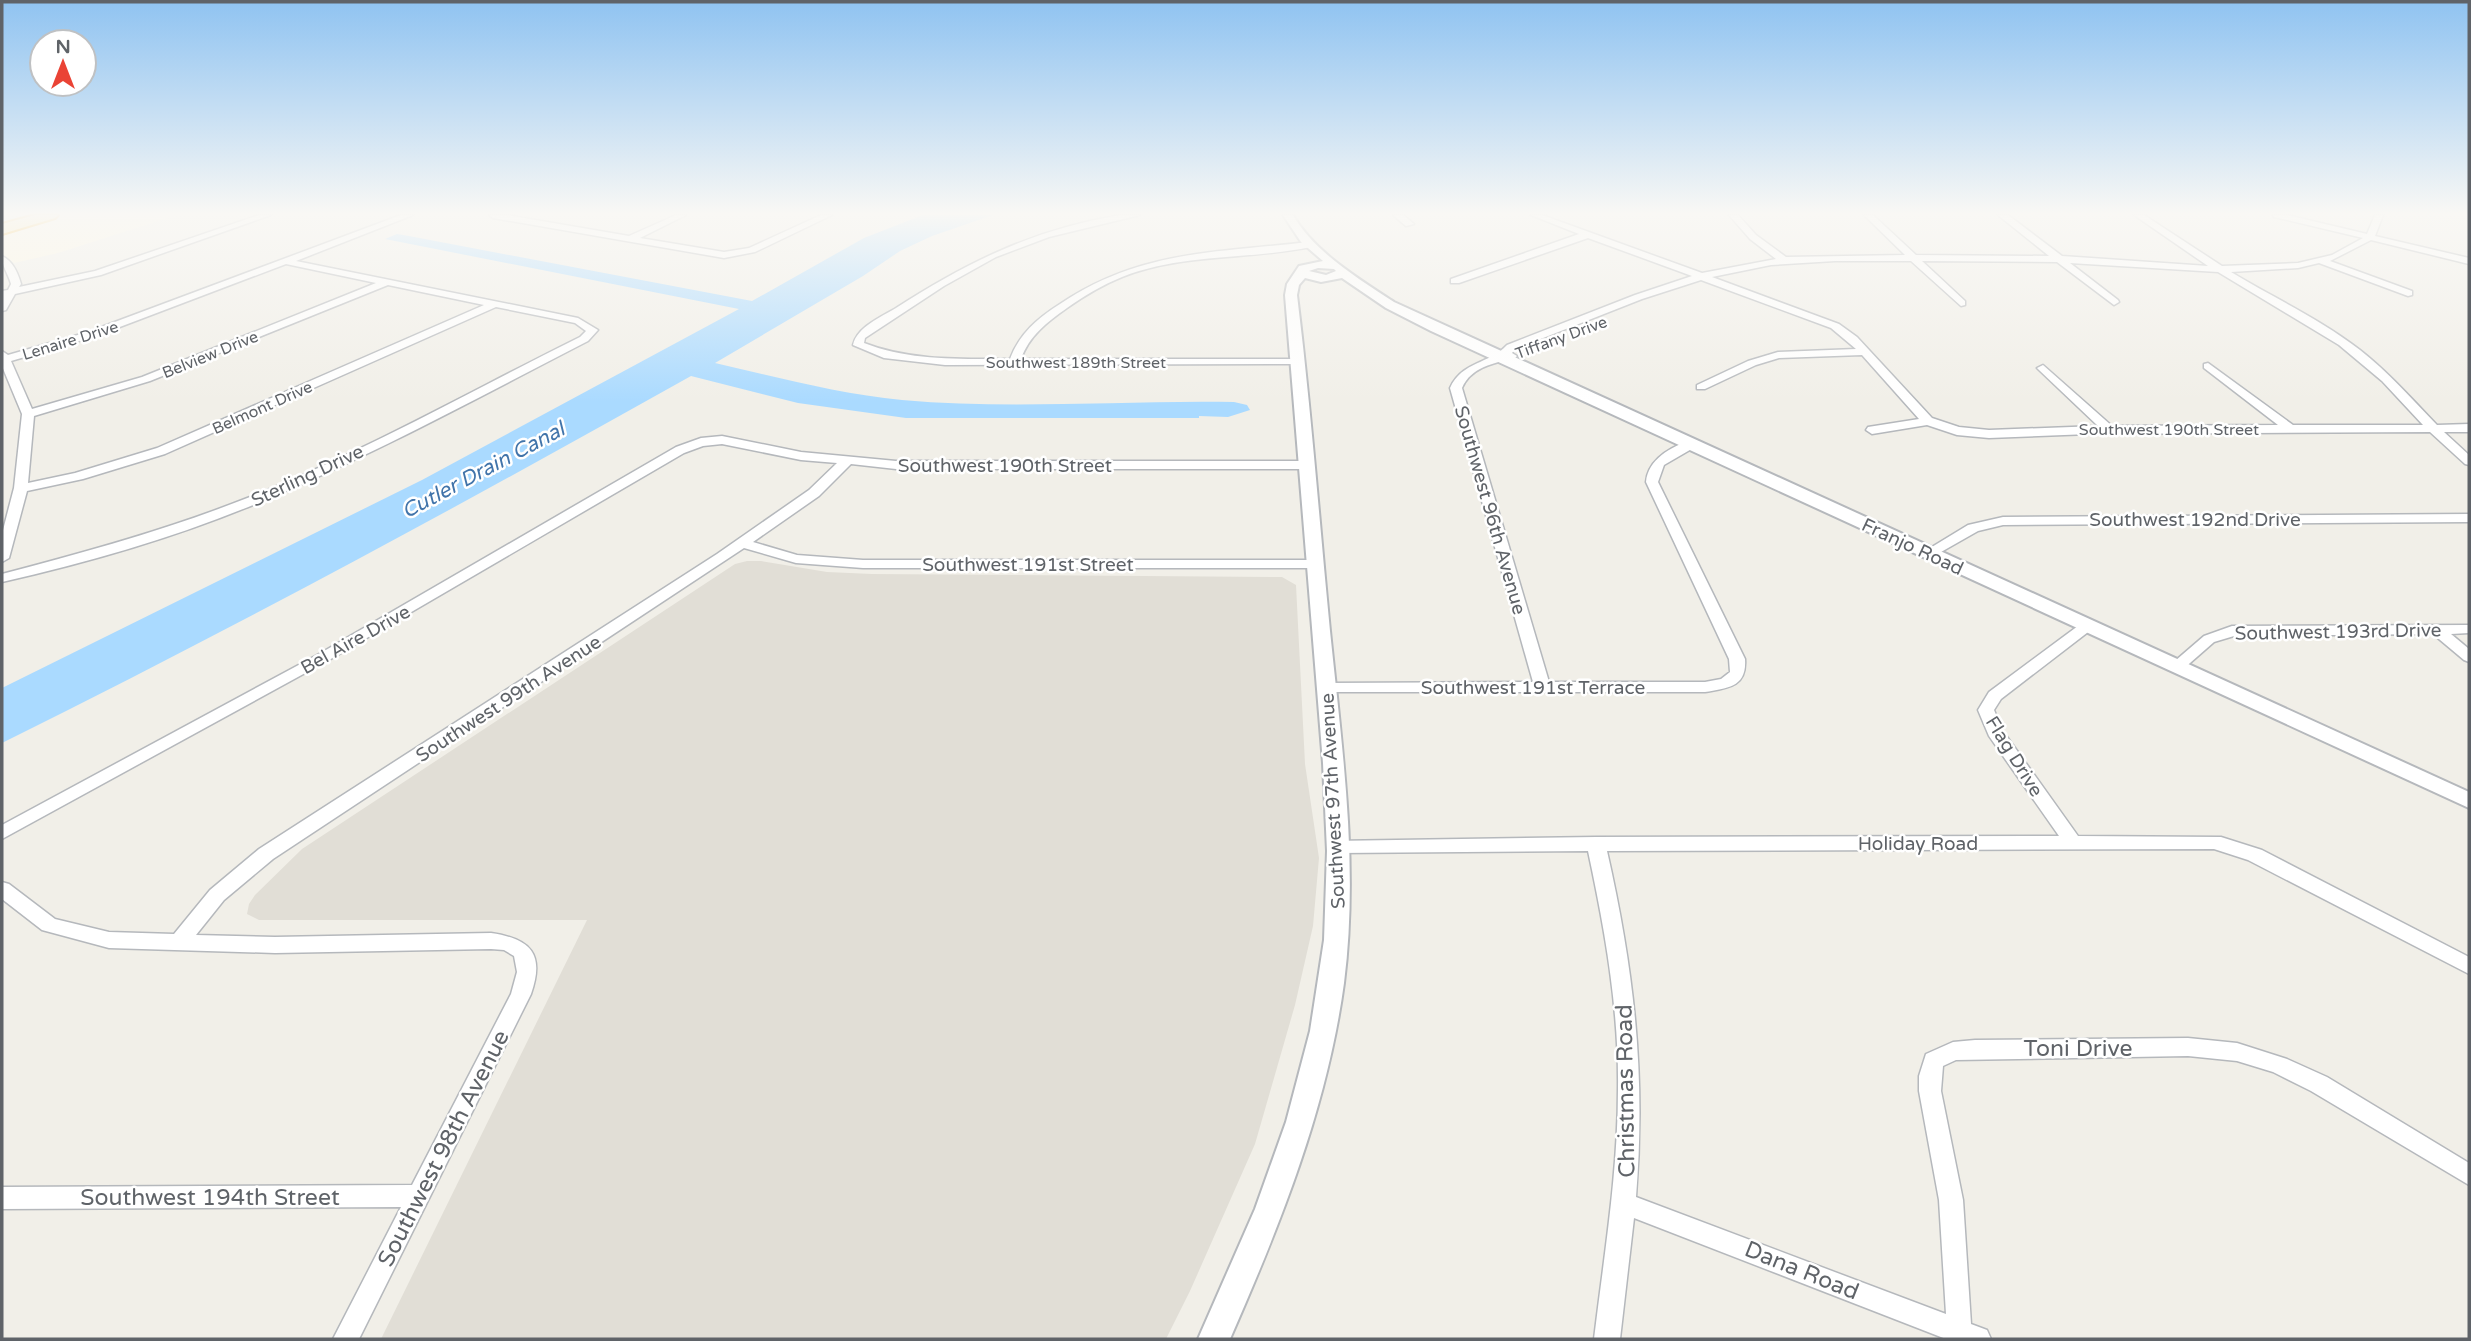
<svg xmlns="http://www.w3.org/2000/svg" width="2471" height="1341" font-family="'Varela Round',sans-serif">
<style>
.commercial{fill:#fef7e0}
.education{fill:#e1ded6}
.water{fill:#aadaff}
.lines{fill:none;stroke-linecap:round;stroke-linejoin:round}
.minor-casing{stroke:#b5b8bc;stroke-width:3}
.tertiary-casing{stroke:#b5b8bc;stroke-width:4}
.trunk-casing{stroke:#f9ab00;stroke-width:4}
.minor{fill:#fff;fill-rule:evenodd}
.tertiary{fill:#fff;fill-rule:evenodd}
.trunk{fill:#feeaa1;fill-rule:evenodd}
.labels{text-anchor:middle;stroke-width:5;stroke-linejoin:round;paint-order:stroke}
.far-street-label{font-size:16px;fill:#5f6368;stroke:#fff}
.street-label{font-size:19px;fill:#5f6368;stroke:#fff}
.water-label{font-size:21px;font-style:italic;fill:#4174aa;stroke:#fff}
.near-street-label{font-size:23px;fill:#5f6368;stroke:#fff}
</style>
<rect width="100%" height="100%" fill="#f1efe8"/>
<polygon class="commercial" points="53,215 177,215 58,253 14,263 2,255 2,231"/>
<polygon class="education" points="747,561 761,561 827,572 872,574 1282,577 1296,585 1305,764 1319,858 1313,926 1295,1005 1255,1144 1190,1291 1166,1339 381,1339 587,920 259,920 247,914 249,904 255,895 302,849 735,564"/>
<path class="water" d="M923,215H993L932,236L900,251L863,276L715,363C776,377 839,394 902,400C1013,410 1124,400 1234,402L1247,405L1250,410L1228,417L1199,416V418H906L798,403L691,376C465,503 238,626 2,743V688L422,480L739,309L385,239L397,234L409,236L752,301L864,238Z"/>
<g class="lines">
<defs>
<g id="minor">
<path d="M259,215H271L101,275L15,294L6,310L2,311V291L8,290L11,284C8,273 2,267 2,256C13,261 18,273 21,284L19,287L95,271Z"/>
<path d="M401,215H413L296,261L578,318L598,330L588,341C481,396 375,454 265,500C180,536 91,562 2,582V574C86,552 169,529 250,497C364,452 471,391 580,337L586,331L575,323L496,307L165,454L83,479L27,491L9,558L2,562V534L14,488L22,414L2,366V351L8,355L88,332ZM286,264L376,283L142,377L32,409L11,361L96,336ZM388,285L484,305L157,448L75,473L28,483L34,416L150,381Z"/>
<polygon points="489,215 506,215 629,236 676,215 686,215 640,238 724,252 749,248 821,215 832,215 755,252 724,258 493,218"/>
<path d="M1121,215H1140L1049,237L996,257L944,286L865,338L864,343C910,361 961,359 1010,359C1019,334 1038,318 1060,304C1140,250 1216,253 1308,242L1313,245L1311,247C1248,260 1183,253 1122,277C1102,285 1084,296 1067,308C1047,322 1029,336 1021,359H1299L1303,360V364L945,365L884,358L853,345C857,327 881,317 896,308C969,261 1035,229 1121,215Z"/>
<polygon points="1393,215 1403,215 1414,224 1406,226"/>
<path d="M1531,215H1542L1702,273L1776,259L1750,239L1729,215H1738L1756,235L1786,257L1905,255L1864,215H1873L1916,255L2049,256L1998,215H2008L2062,256L2208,266L2134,215H2144L2222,266L2298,263L2332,255L2363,238L2274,217L2273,215H2287L2367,234L2375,215H2383L2375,236L2469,258V264L2371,240L2330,261L2412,291V295L2408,296L2319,263L2298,268L2231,272C2274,298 2320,319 2360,350C2388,372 2412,399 2437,425L2469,424V432H2444L2469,455V465L2465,464L2430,432L2090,434L1989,438L1957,435L1927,425L1872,434L1866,430L1868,427L1919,419L1862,355L1779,358L1756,365L1705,389H1697V385L1748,361L1778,352L1856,349L1831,328L1701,280L1642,299L1515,349L1512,353L1517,356L1515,358C1494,363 1471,367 1462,388L1549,682H1705L1721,679L1730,672L1729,659L1646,482C1648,459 1671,447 1691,440L1697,444L1695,447L1664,465L1658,482L1745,659C1747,687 1728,688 1705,692H1322L1320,688L1322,684L1328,683L1533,682L1450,388C1462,361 1490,364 1507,345L1635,295L1692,276L1588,238L1459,283H1451V279L1579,234ZM1835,261H1911L1961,306L1965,305V301L1922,261L2057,262L2114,305L2119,302L2118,300L2070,263L2218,272L2339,345L2382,381L2423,425H2293L2208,363L2204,364V368L2278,425L2112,426L2043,365L2037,368L2039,370L2098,426L1989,430L1959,427L1932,418L1857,337L1839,324L1712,277L1771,265Z"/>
<path d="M722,436L801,452L896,461H1306L1312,465L1306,469H896L851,464L819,496L753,542L797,555L863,560H1316L1323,564L1316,568H863L796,563L744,548L273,859L224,900L196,935L275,937L491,933C531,939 545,954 531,994L359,1339H333L401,1207L2,1209V1187L412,1185L511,994L517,972L514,956L504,950L491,949L275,953L109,948L42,930L2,899V882L9,884L55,919L109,932L174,934L210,890L259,849L717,554L809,490L837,463L801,460L722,444L703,446L684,453L329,660L2,839V825L319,654L676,447L701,438Z"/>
<polygon points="2469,514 2469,522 2003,525 1978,531 1934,556 1929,557 1922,553 1968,525 2003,517"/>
<path d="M2087,621L2092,623L2095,626L2092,629L2001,699L1994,710L2003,731L2078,836L2221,837L2262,850L2469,957V974L2248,860L2214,849L1607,851C1634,970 1646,1075 1636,1197L1946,1314L1939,1200L1919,1091V1076L1926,1054L1953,1042L1975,1040L2188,1038L2237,1043L2287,1059L2327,1077L2469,1163V1185L2311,1091L2273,1072L2237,1061L2188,1056L1956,1060L1943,1066L1941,1091L1963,1200L1971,1324L1987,1330L1991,1339H1946L1634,1218L1620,1339H1594C1604,1256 1618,1174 1618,1089C1619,1009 1605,930 1588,851L1338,853L1332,851L1329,846L1332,841L1596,837L2059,836L1989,736L1978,710L1989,692L2082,623Z"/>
<polygon points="2469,625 2469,633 2451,634 2469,649 2469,662 2464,660 2433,634 2234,636 2214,642 2182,670 2176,672 2168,667 2204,636 2232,626"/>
</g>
<path id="tertiary" d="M1283,215H1293C1314,252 1359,279 1394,302L2469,792V808L1431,331L1386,308L1342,278L1321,282L1305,278L1299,285L1297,295C1311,407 1319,519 1330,631C1342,748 1359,866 1344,983C1327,1108 1280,1225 1230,1339H1198L1255,1209L1286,1122L1310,1031L1324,940L1327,851L1323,763L1285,295L1287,284L1299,266L1323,261L1301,242ZM1318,268L1334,269L1336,271L1326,275L1309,271Z"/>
<polygon id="trunk" points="35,215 58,215 55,218 2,234 2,224"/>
</defs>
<use href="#minor" class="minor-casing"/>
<use href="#tertiary" class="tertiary-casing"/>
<use href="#trunk" class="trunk-casing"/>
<use href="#minor" class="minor"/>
<use href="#tertiary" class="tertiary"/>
<use href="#trunk" class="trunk"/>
</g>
<linearGradient id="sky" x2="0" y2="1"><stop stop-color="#8fc3f1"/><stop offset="0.53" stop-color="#f9f8f5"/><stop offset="1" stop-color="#f9f8f5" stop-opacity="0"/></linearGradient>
<rect width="2471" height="402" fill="url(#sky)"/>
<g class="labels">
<g class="far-street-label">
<text transform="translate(1561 337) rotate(-20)" y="6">Tiffany Drive</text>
<text transform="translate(70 340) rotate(-17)" y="6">Lenaire Drive</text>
<text transform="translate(210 354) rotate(-22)" y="6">Belview Drive</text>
<text x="1076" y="368">Southwest 189th Street</text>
<text transform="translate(262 407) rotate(-24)" y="6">Belmont Drive</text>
<text x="2169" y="435">Southwest 190th Street</text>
</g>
<g class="street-label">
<text x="1005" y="472">Southwest 190th Street</text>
<text transform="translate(307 475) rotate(-25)" y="7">Sterling Drive</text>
<text transform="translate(1491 510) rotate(74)" y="7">Southwest 96th Avenue</text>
<text x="2195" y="526">Southwest 192nd Drive</text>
<text transform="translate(1913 546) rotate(25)" y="7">Franjo Road</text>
<text x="1028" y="571">Southwest 191st Street</text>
<text transform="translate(2338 631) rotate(-1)" y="7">Southwest 193rd Drive</text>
<text transform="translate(355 639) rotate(-29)" y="7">Bel Aire Drive</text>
<text x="1533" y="694">Southwest 191st Terrace</text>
<text transform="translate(508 698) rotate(-33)" y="7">Southwest 99th Avenue</text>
<text transform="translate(2015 756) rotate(58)" y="7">Flag Drive</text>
<text transform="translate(1332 801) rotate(-93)" y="7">Southwest 97th Avenue</text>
<text x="1918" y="850">Holiday Road</text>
</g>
<g class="water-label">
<text transform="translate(483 470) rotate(-28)" y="7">Cutler Drain Canal</text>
</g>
<g class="near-street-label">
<text x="2078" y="1056">Toni Drive</text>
<text transform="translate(1625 1091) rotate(-91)" y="8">Christmas Road</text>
<text transform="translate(443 1148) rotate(-63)" y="8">Southwest 98th Avenue</text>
<text x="210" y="1205">Southwest 194th Street</text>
<text transform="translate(1802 1270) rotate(22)" y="8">Dana Road</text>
</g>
</g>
<rect width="2471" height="1341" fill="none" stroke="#5f6368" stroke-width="7"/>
<g transform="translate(63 63)"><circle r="33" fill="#ffffff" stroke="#bfc1c3" stroke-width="2"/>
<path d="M0-5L12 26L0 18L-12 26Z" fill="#ea4335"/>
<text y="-10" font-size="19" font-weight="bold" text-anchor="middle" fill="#5f6368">N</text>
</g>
</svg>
